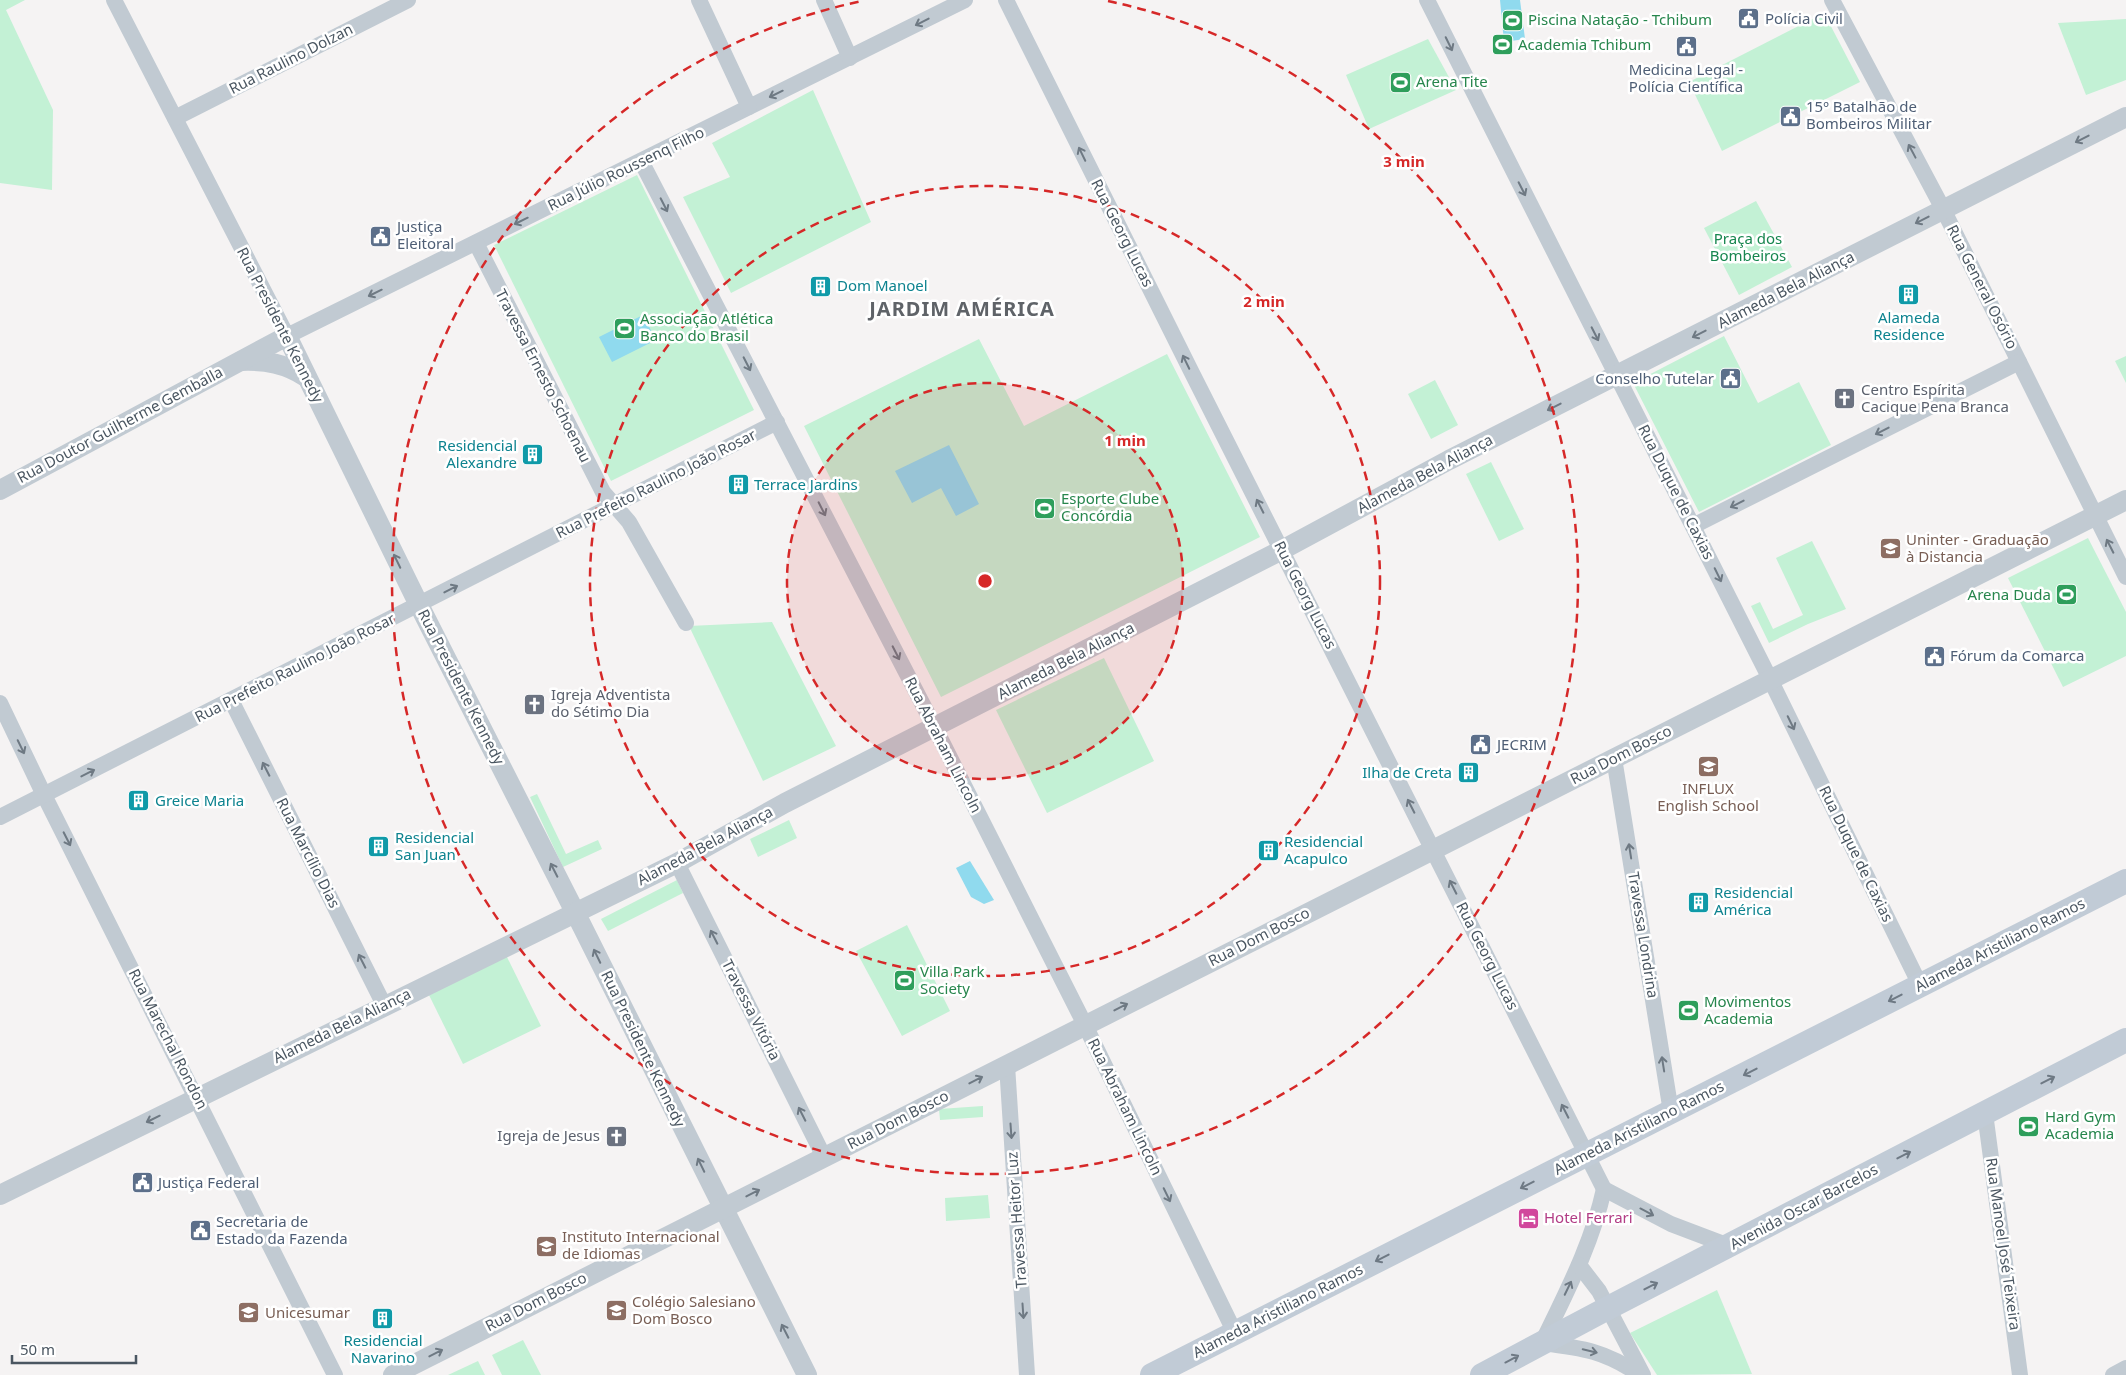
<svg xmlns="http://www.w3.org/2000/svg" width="2126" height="1375" font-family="'Noto Sans',sans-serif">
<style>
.green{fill:#c3f1d5}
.water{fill:#90daee}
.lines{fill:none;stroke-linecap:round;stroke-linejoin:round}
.minor{stroke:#c1cad2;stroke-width:16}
.tertiary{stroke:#c1cad2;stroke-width:20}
.secondary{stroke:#c1cbd6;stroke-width:24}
.oneway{stroke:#6e7983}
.oneway2{stroke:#6e7984}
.ring{fill:none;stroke:#d62828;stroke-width:2.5;stroke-dasharray:9 6}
.labels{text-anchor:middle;stroke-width:5;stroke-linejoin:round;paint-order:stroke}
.service-label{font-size:15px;fill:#4e5e75;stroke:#fff;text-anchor:start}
.leisure-label{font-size:15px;fill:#27864d;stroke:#fff;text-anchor:start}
.street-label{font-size:15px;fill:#4a5661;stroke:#fff}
.park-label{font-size:15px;fill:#17864f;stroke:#fff}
.culture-label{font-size:15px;fill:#0d838f;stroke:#fff;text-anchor:start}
.worship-label{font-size:15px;fill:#5b616d;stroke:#fff;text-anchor:start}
.education-label{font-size:15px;fill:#785e54;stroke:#fff;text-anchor:start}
.hotel-label{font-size:15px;fill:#b23c85;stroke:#fff;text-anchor:start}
.district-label{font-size:20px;font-weight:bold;letter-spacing:1px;fill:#5f6368;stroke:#fff}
.centre{fill:#d62828;stroke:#fff;stroke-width:2.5}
.ring-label{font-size:15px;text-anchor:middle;font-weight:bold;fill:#d62828;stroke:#fff;stroke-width:5;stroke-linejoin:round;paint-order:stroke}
</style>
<rect width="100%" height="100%" fill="#f5f3f3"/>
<g class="green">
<polygon points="0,0 25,0 6,10 53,110 52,190 0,183"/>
<polygon points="1824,13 1860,82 1722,151 1689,82"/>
<polygon points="2126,19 2126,80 2086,95 2058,23"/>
<polygon points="1428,39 1456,90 1369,129 1346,75"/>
<polygon points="813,90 871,222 731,293 683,197 730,177 712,143"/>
<polygon points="637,175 754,410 611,481 494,245"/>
<polygon points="1756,201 1792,267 1739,295 1704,228"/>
<polygon points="1724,336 1758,403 1799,382 1831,445 1699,512 1633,383"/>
<polygon points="979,339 1024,426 1167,354 1260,537 941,697 804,426"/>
<polygon points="2126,356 2126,383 2115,361"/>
<polygon points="1435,380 1458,425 1431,439 1408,394"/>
<polygon points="1491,462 1524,529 1499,541 1466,474"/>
<polygon points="2088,538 2126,612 2126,656 2063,687 2008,578"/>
<polygon points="1812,541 1846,609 1808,624 1769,643 1751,606 1760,602 1773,629 1803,615 1776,558"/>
<polygon points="772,622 836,746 763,781 689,626"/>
<polygon points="1104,658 1154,761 1047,813 996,710"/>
<polygon points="537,794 566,854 598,840 602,849 563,867 530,797"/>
<polygon points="789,820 797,838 758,857 750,839"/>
<polygon points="677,880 683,893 608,931 601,919"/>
<polygon points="907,925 950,1011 902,1036 856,951"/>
<polygon points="504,951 541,1026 463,1064 426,989"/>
<polygon points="983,1106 983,1117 940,1120 939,1109"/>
<polygon points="988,1195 990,1218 946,1221 945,1198"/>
<polygon points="1717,1290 1752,1374 1657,1375 1630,1333"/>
<polygon points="523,1340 541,1375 502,1375 492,1355"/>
<polygon points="478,1361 485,1375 448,1375"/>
</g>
<g class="water">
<polygon points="1500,0 1520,0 1525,39 1504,42"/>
<polygon points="643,315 656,340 612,362 599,337"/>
<polygon points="949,445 979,504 956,516 941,488 912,503 895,471"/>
<polygon points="970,861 994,900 984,904 971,897 956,868"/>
</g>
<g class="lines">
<g class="minor">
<polyline points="114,0 287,336 965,0"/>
<polyline points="699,0 749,107"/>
<polyline points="824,0 850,58"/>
<polyline points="1006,0 1191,371 1604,1189"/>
<polyline points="1427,0 1770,679 1920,985"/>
<polyline points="1832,0 1943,209 2126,577"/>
<polyline points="175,118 408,0"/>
<polyline points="641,161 935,728 1085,1025 1235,1333"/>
<polyline points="476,243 603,492 629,522 686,623"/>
<polyline points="1693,526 2019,362"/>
<polyline points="231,700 384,1005"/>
<polyline points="0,703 44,795 335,1375"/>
<polyline points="1614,758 1671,1112"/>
<polyline points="0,817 777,422"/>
<polyline points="677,863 824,1157"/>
<polyline points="1007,1065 1027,1375"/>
<polyline points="1985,1113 2020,1375"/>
<path d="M1604,1189C1592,1244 1566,1293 1542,1343C1583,1348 1605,1351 1640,1375"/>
<polyline points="1604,1189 1671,1224 1729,1246"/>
<polyline points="1579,1265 1599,1291 1643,1375"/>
<polyline points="2113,1375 2126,1368"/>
</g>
<g class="tertiary">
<path d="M241,361C266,360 286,364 306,377"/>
<polyline points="0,490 287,336 419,605 576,914 807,1375"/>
<polyline points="0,1195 677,863 785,803 1282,550 1449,460 2126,117"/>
<polyline points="393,1375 2126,500"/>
</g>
<g class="secondary">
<polyline points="1152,1375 2126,881"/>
<polyline points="1482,1375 1608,1308 2126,1040"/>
</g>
</g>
<defs><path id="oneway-shaft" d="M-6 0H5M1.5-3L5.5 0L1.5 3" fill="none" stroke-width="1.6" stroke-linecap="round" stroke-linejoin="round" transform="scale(1.25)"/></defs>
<g class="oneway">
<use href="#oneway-shaft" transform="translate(922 22) rotate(153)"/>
<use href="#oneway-shaft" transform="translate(1449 44) rotate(64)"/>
<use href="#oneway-shaft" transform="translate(776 94) rotate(154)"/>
<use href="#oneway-shaft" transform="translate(2082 139) rotate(153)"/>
<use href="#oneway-shaft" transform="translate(1912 151) rotate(-118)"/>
<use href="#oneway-shaft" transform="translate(1082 154) rotate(-116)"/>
<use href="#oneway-shaft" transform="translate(1522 189) rotate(63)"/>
<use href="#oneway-shaft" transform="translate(664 205) rotate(63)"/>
<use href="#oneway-shaft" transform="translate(1922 220) rotate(153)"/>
<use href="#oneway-shaft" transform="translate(521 221) rotate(154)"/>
<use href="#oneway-shaft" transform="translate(375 293) rotate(154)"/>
<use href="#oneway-shaft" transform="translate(1595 334) rotate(63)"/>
<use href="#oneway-shaft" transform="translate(1699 334) rotate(153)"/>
<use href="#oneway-shaft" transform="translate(1186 362) rotate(-116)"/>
<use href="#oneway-shaft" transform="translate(747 364) rotate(63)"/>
<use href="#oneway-shaft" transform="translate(1554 407) rotate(153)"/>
<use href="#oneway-shaft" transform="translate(1882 431) rotate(153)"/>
<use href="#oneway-shaft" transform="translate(1737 504) rotate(153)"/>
<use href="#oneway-shaft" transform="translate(1260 506) rotate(-117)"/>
<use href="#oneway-shaft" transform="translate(822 509) rotate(63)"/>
<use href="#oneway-shaft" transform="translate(2110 546) rotate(-117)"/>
<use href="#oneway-shaft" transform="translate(397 561) rotate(-116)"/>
<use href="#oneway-shaft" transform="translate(1718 575) rotate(64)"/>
<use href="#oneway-shaft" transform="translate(451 589) rotate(-27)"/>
<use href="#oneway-shaft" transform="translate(896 653) rotate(63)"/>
<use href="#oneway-shaft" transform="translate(1791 723) rotate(64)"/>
<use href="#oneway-shaft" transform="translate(21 747) rotate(64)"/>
<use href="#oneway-shaft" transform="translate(266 769) rotate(-117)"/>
<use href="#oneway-shaft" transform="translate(88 773) rotate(-27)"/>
<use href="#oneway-shaft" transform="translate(1411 806) rotate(-117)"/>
<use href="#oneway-shaft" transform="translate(67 839) rotate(63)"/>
<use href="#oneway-shaft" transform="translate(1630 851) rotate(-99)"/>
<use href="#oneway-shaft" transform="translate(554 870) rotate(-117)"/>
<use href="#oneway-shaft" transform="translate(1453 887) rotate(-117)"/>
<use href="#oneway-shaft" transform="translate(714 937) rotate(-117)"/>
<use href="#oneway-shaft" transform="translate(597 956) rotate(-116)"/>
<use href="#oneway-shaft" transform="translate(362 961) rotate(-117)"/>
<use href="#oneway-shaft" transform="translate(1121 1007) rotate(-27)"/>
<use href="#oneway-shaft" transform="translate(1663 1064) rotate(-99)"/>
<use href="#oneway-shaft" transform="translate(976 1080) rotate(-27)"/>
<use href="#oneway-shaft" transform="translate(1565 1111) rotate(-117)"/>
<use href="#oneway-shaft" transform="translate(802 1114) rotate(-117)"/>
<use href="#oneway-shaft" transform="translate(153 1119) rotate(154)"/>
<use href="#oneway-shaft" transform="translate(1011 1131) rotate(86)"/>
<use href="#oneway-shaft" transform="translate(701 1165) rotate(-116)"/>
<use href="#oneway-shaft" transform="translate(753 1193) rotate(-27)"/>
<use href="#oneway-shaft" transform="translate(1167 1195) rotate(64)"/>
<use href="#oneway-shaft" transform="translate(1647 1212) rotate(28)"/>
<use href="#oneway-shaft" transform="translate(1568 1288) rotate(-64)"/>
<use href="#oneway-shaft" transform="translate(1023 1311) rotate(86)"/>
<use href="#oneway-shaft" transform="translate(785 1331) rotate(-117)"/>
<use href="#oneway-shaft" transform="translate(1590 1351) rotate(14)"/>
<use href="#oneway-shaft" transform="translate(436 1353) rotate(-27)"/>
</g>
<g class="oneway2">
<use href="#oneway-shaft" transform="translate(1895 998) rotate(153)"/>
<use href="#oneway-shaft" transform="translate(1750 1072) rotate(153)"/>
<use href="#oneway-shaft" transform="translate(2048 1080) rotate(-27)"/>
<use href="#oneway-shaft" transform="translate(1904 1155) rotate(-27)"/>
<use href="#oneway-shaft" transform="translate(1527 1185) rotate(153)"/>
<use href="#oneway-shaft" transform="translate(1382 1258) rotate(153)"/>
<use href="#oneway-shaft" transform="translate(1651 1286) rotate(-27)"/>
<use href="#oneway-shaft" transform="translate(1512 1359) rotate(-28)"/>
</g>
<circle cx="985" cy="581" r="198" fill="#d62828" fill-opacity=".12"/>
<g class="ring">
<circle cx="985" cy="581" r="198"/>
<circle cx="985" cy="581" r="395"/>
<path d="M1108 1A593 593 0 1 1 862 1"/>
</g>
<defs>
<symbol id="civic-square" viewBox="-11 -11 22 22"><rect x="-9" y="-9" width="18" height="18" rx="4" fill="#5c6f8a" stroke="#fff"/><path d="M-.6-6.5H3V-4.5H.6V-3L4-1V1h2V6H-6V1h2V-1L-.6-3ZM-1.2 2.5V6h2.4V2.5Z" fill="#fff"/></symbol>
<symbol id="stadium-square" viewBox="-11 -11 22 22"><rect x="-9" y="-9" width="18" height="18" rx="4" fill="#2e9e5b" stroke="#fff"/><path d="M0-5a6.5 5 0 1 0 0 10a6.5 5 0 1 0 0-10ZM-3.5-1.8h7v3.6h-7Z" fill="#fff"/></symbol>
<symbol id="building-square" viewBox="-11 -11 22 22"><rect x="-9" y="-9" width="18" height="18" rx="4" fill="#0f9aa8" stroke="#fff"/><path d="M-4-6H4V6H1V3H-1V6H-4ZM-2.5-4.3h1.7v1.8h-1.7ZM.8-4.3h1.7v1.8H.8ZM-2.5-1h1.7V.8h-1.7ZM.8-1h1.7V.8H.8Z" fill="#fff"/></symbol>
<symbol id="church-square" viewBox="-11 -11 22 22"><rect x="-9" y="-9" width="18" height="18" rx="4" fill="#6b7280" stroke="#fff"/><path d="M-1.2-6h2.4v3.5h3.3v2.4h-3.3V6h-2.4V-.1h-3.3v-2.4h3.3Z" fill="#fff"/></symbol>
<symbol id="university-square" viewBox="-11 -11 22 22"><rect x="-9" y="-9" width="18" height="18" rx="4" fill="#8d6e63" stroke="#fff"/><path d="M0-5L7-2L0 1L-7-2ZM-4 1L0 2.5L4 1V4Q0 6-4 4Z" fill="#fff"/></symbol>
<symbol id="school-square" viewBox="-11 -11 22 22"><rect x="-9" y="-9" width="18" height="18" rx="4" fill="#8d6e63" stroke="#fff"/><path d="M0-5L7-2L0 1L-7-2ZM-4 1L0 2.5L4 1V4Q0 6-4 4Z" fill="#fff"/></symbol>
<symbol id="hotel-square" viewBox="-11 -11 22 22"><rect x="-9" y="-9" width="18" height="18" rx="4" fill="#d1479c" stroke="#fff"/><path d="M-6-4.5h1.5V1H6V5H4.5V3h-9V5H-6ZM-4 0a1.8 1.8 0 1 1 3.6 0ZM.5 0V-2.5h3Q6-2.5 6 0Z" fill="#fff"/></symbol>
</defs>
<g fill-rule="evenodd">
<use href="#civic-square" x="1736" y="6" width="25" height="25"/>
<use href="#stadium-square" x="1500" y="8" width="25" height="25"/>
<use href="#stadium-square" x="1490" y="32" width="25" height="25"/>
<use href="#civic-square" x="1674" y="34" width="25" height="25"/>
<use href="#stadium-square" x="1388" y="70" width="25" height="25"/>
<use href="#civic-square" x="1778" y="104" width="25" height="25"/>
<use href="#civic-square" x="368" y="224" width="25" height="25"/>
<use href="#building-square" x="808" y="274" width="25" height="25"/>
<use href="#building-square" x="1896" y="282" width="25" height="25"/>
<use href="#stadium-square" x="612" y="316" width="25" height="25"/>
<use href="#civic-square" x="1718" y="366" width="25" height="25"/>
<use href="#church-square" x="1832" y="386" width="25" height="25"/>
<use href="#building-square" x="520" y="442" width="25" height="25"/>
<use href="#building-square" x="726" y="472" width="25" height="25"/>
<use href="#stadium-square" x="1032" y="496" width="25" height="25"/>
<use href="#university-square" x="1878" y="536" width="25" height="25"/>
<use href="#stadium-square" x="2054" y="582" width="25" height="25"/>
<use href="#civic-square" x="1922" y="644" width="25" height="25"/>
<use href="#church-square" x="522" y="692" width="25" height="25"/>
<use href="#civic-square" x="1468" y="732" width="25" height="25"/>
<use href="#school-square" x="1696" y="754" width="25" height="25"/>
<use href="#building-square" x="1456" y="760" width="25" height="25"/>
<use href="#building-square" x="126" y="788" width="25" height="25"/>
<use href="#building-square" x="366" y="834" width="25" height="25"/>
<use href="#building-square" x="1256" y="838" width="25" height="25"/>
<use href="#building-square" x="1686" y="890" width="25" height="25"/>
<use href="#stadium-square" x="892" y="968" width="25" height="25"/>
<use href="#stadium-square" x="1676" y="998" width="25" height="25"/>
<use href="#stadium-square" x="2016" y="1114" width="25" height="25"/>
<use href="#church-square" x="604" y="1124" width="25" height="25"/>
<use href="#civic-square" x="130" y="1170" width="25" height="25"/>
<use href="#hotel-square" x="1516" y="1206" width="25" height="25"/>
<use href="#civic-square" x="188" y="1218" width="25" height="25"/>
<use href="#school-square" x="534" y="1234" width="25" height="25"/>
<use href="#school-square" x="604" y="1298" width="25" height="25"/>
<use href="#university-square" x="236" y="1300" width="25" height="25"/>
<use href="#building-square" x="370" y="1306" width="25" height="25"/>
</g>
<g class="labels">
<g class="service-label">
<text x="1765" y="24">Polícia Civil</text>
<text x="1686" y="75" text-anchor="middle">Medicina Legal -<tspan x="1686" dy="17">Polícia Científica</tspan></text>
<text x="1806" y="112">15º Batalhão de<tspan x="1806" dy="17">Bombeiros Militar</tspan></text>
<text x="397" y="232">Justiça<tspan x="397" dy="17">Eleitoral</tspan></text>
<text x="1714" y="384" text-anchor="end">Conselho Tutelar</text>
<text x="1950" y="661">Fórum da Comarca</text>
<text x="1497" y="750">JECRIM</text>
<text x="158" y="1188">Justiça Federal</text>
<text x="216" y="1227">Secretaria de<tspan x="216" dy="17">Estado da Fazenda</tspan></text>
</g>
<g class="leisure-label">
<text x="1528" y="25">Piscina Natação - Tchibum</text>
<text x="1518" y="50">Academia Tchibum</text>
<text x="1416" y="87">Arena Tite</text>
<text x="640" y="324">Associação Atlética<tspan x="640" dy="17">Banco do Brasil</tspan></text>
<text x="1061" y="504">Esporte Clube<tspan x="1061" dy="17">Concórdia</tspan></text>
<text x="2051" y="600" text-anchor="end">Arena Duda</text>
<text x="920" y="977">Villa Park<tspan x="920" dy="17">Society</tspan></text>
<text x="1704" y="1007">Movimentos<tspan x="1704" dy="17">Academia</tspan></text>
<text x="2045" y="1122">Hard Gym<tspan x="2045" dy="17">Academia</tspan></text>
</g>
<g class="street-label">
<text transform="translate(291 59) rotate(-27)" y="5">Rua Raulino Dolzan</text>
<text transform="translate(626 169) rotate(-26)" y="5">Rua Júlio Roussenq Filho</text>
<text transform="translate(1122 233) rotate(63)" y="5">Rua Georg Lucas</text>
<text transform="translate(1982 287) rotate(63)" y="5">Rua General Osório</text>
<text transform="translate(1786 290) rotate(-27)" y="5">Alameda Bela Aliança</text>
<text transform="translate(280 325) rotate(63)" y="5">Rua Presidente Kennedy</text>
<text transform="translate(543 376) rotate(63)" y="5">Travessa Ernesto Schoenau</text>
<text transform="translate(120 425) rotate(-28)" y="5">Rua Doutor Guilherme Gemballa</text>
<text transform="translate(1425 474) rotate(-28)" y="5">Alameda Bela Aliança</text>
<text transform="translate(656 484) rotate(-27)" y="5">Rua Prefeito Raulino João Rosar</text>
<text transform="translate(1676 492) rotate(63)" y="5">Rua Duque de Caxias</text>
<text transform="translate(1305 595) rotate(63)" y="5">Rua Georg Lucas</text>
<text transform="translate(1066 661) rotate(-27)" y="5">Alameda Bela Aliança</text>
<text transform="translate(295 668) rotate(-27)" y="5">Rua Prefeito Raulino João Rosar</text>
<text transform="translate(461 687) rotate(63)" y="5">Rua Presidente Kennedy</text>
<text transform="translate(943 745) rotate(63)" y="5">Rua Abraham Lincoln</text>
<text transform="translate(1621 755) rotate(-27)" y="5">Rua Dom Bosco</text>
<text transform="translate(705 846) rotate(-28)" y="5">Alameda Bela Aliança</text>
<text transform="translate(308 853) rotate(63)" y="5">Rua Marcílio Dias</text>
<text transform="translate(1856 854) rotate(64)" y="5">Rua Duque de Caxias</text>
<text transform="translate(1643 935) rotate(81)" y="5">Travessa Londrina</text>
<text transform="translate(1259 937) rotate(-27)" y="5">Rua Dom Bosco</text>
<text transform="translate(2000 945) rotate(-27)" y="5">Alameda Aristiliano Ramos</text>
<text transform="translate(1487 956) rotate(63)" y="5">Rua Georg Lucas</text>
<text transform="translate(751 1010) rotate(63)" y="5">Travessa Vitória</text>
<text transform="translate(342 1026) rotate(-26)" y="5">Alameda Bela Aliança</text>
<text transform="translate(168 1039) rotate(63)" y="5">Rua Marechal Rondon</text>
<text transform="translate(643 1049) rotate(64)" y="5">Rua Presidente Kennedy</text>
<text transform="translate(1125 1107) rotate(64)" y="5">Rua Abraham Lincoln</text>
<text transform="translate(898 1120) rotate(-27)" y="5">Rua Dom Bosco</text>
<text transform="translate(1639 1128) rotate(-27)" y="5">Alameda Aristiliano Ramos</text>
<text transform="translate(1804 1207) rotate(-28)" y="5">Avenida Oscar Barcelos</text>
<text transform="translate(1017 1220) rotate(-94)" y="5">Travessa Heitor Luz</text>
<text transform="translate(2003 1244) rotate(82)" y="5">Rua Manoel José Teixeira</text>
<text transform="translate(536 1302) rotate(-27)" y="5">Rua Dom Bosco</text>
<text transform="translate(1278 1311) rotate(-27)" y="5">Alameda Aristiliano Ramos</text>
</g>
<g class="park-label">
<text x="1748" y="244">Praça dos<tspan x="1748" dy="17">Bombeiros</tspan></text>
</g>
<g class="culture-label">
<text x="837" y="291">Dom Manoel</text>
<text x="1909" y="323" text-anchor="middle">Alameda<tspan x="1909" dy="17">Residence</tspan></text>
<text x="517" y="451" text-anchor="end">Residencial<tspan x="517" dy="17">Alexandre</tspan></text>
<text x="754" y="490">Terrace Jardins</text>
<text x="1452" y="778" text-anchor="end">Ilha de Creta</text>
<text x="155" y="806">Greice Maria</text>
<text x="395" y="843">Residencial<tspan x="395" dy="17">San Juan</tspan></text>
<text x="1284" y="847">Residencial<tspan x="1284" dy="17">Acapulco</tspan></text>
<text x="1714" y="898">Residencial<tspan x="1714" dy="17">América</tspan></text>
<text x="383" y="1346" text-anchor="middle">Residencial<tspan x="383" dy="17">Navarino</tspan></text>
</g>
<g class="worship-label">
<text x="1861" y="395">Centro Espírita<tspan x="1861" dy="17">Cacique Pena Branca</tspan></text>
<text x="551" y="700">Igreja Adventista<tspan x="551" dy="17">do Sétimo Dia</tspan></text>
<text x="600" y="1141" text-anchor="end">Igreja de Jesus</text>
</g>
<g class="education-label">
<text x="1906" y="545">Uninter - Graduação<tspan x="1906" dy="17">à Distancia</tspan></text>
<text x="1708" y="794" text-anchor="middle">INFLUX<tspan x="1708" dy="17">English School</tspan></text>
<text x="562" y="1242">Instituto Internacional<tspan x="562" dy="17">de Idiomas</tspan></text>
<text x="632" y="1307">Colégio Salesiano<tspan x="632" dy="17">Dom Bosco</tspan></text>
<text x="265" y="1318">Unicesumar</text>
</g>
<g class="hotel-label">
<text x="1544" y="1223">Hotel Ferrari</text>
</g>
<g class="district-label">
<text x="962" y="316">JARDIM AMÉRICA</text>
</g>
</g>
<circle cx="985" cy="581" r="8" class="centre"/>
<g class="ring-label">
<text x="1404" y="167">3 min</text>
<text x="1264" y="307">2 min</text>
<text x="1125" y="446">1 min</text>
</g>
<path d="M12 1355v8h124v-8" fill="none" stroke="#4a5661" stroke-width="2.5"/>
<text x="20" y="1355" font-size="15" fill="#4a5661" stroke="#ffffff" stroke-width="4" paint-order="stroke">50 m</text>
</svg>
